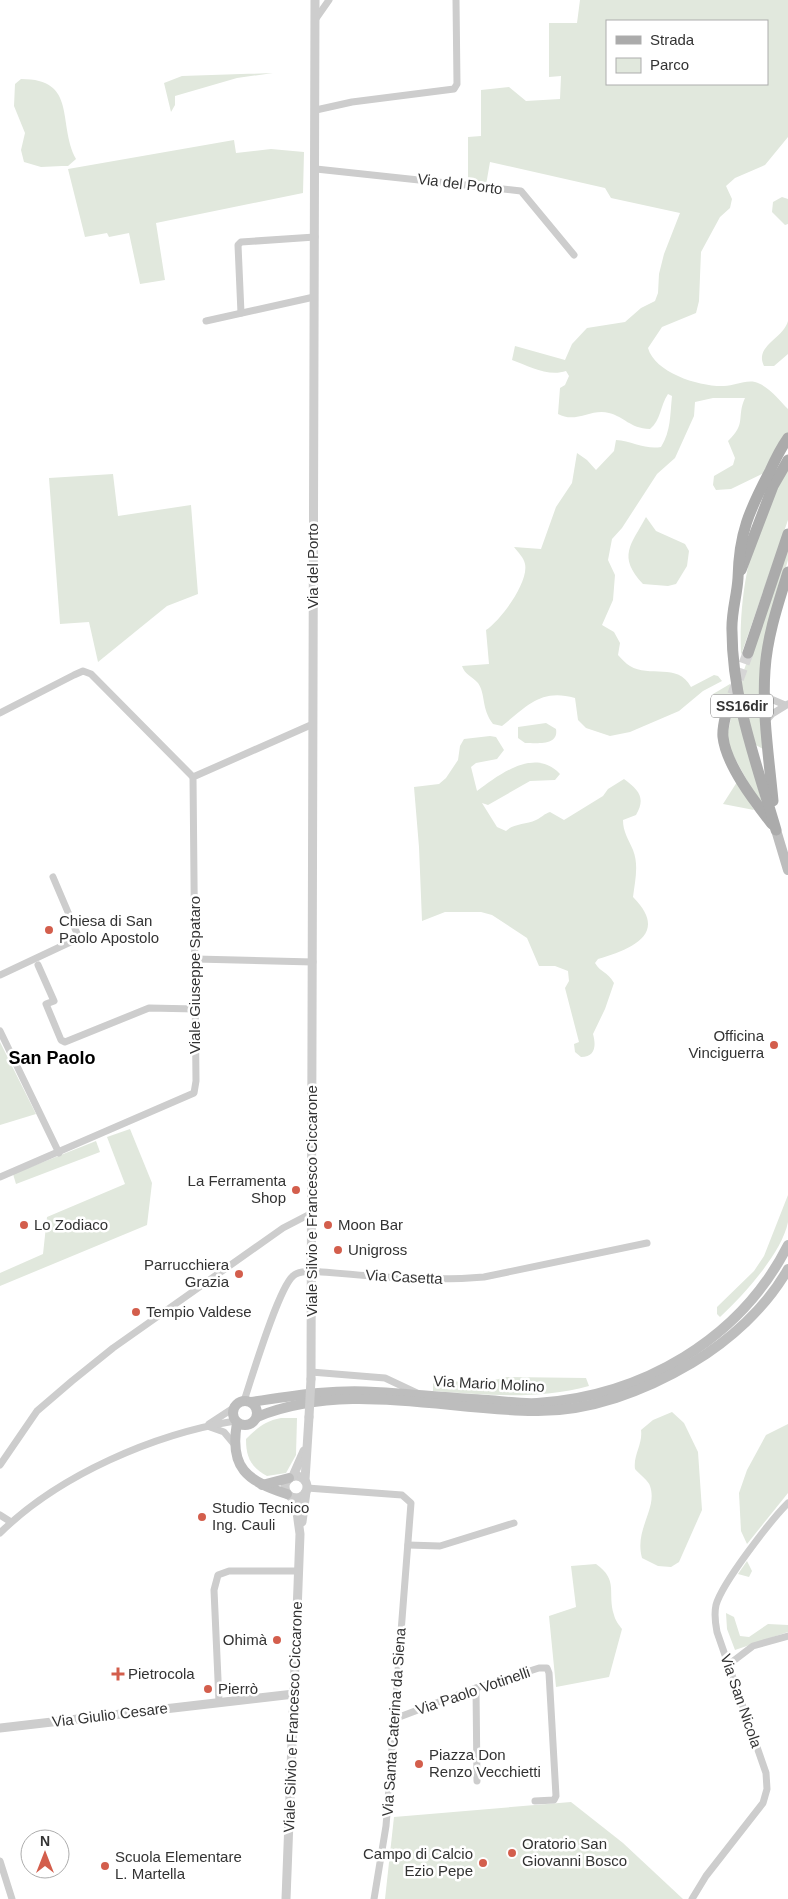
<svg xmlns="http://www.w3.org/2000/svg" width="788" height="1899" font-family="Helvetica,sans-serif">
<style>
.green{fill:#e1e8dd;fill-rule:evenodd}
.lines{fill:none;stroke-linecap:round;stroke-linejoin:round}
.primary-tunnel{stroke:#d6d6d6;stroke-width:11;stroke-dasharray:11 5.5;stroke-linecap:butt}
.minor{stroke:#cdcdcd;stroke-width:7}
.tertiary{stroke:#cdcdcd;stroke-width:9}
.secondary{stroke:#bdbdbd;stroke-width:10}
.primary{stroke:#ababab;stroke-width:11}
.tertiary-bridge{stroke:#cdcdcd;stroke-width:9}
.poi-dot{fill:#d35e4c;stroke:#fff;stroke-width:2}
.labels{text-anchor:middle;stroke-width:5;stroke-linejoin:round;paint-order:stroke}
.shield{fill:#fff;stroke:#707070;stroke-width:1}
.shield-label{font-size:14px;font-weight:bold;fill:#333}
.street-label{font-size:15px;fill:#333;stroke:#fff}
.poi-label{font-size:15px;fill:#333;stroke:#fff;text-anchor:start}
.quarter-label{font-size:18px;font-weight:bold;fill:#000;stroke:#fff}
</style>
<rect width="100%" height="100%" fill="#fff"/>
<g class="green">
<path d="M580,0H788V137L765,165L735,178L726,186L732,199L730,208L720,217L701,252L699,301L696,313L662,327L648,348C655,373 700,387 724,386C734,386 744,380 755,382C769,386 779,400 788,409V433L764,473L731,489L716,490L713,485L714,476L733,465L735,458L728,441C747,423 736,418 745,398H713L695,402L694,416L675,458L657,474L622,528L612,539L608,560L615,575L613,600L602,625L614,632L620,643L618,655C622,659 626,664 630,666C649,678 678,662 691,687L714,675L718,676L722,681L703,691L679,711L630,732L610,736L586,728L578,720L575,698C541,688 527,706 502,726L493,724C481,708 486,695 478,683C472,676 465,675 462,666L489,664L486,630C501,620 529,582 525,564C524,558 518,552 514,547L541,549L556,507L572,483L577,453L587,460L596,470L614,451L616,440C632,441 646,450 661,447C671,431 670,415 672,396L668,394C660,406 661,420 650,429C629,428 625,417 609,413C591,408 576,424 558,414L560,388L565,385L569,376L566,371C548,377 529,366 512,360L515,346L565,360L572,344L587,328L625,322L641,308L655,301L658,293L659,274L664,254L680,213L611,198L605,188L490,162L486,185L468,183V137L481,136V90L509,87L526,101L560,99L561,76L549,77V23H577ZM607,21H767V84H607Z"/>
<polygon points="273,73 237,78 175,96 175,105 171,112 164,83 182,76"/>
<path d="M21,79C78,79 57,123 76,159L68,166H62L41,167L24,162L21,150L25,133L14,106L15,84Z"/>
<polygon points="234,140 236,153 271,149 304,152 303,193 156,223 165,280 140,284 129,233 109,237 107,233 85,237 68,169"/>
<polygon points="782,197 788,199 788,224 785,225 772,212 773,202"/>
<path d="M788,321V354L774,366H764C754,346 783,339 788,321Z"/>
<path d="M788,468V520L741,655C739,609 746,556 765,513C771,497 780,483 788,468Z"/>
<polygon points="113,474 118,516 191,505 198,594 167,606 98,662 89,622 60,624 49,478"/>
<path d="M646,517L656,531L685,544L689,551L687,566L676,584L668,586L643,584C617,556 631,545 646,517Z"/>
<polygon points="788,544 788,560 776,601 763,749 754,744 741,684 744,670"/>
<polygon points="730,684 731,694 720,719 713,694"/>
<polygon points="734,703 762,802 761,806 726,742"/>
<path d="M546,723L556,729C559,746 537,743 525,743L518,738V727Z"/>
<path d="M490,736L496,737L504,750L497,759L476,763L471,767L477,791C500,774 535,747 560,774L555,780L530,781L488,805L482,803L497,827L506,831C514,823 526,825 536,820C542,817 544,814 550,812L564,820L603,796L608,789L624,779C639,790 646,798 636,815L623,820C623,832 628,838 633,850C639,865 635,881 633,897C670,934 631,949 598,959L595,963C601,973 607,971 614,983L605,1009L593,1034C596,1045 596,1057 581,1057L575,1052L574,1044L579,1042L565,988L569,981L568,971L555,966H539L527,938L492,915L481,912H445L422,921L419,847L414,787L439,784L446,778L458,760L460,746L464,739Z"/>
<polygon points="737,782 754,810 723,804"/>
<polygon points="0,1042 36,1114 0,1125"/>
<polygon points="130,1129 152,1183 147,1225 0,1286 0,1273 43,1254 47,1217 125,1184 107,1137"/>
<polygon points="96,1141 100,1152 16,1184 13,1174"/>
<path d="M788,1195C788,1203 788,1214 788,1222C782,1253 743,1296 720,1317L717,1314V1307L754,1271L764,1256Z"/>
<path d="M507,1377L586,1378L589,1386C537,1400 486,1395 433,1391V1384L436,1379C461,1383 483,1384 507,1377Z"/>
<path d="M672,1412L684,1423L698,1452L702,1510L679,1562L671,1567L658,1566L642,1558C634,1529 658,1509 650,1486C649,1481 639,1474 635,1469C633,1455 643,1444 641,1430L653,1420Z"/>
<path d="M281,1418H297L296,1455L286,1473L267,1476C251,1467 246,1458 246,1439C257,1428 265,1421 281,1418Z"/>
<polygon points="788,1424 788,1493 747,1544 741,1531 739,1493 747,1470 766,1435"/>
<polygon points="747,1561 752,1571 749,1577 738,1574"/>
<path d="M596,1564C619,1580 607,1593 614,1615C615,1620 619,1625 622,1629L609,1677L556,1687L549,1616L576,1607L571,1566Z"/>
<polygon points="726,1613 734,1617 740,1636 749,1637 768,1624 788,1625 788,1632 735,1650 727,1629"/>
<polygon points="571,1802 623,1843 683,1899 385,1899 394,1817"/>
</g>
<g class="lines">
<polyline class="primary-tunnel" points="727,710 748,653"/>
<g class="minor">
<polyline points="315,20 329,0"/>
<polyline points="316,110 352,102 454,89 457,84 456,0"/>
<polyline points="316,169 521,191 574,255"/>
<polyline points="241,313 238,245 241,242 315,237"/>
<polyline points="206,321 314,297"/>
<polyline points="764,693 771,699 785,705"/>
<polyline points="0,713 74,675 83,671 91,674 193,777"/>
<polyline points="766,721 772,714 788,704"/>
<polyline points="196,959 313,962"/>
<polyline points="38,965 54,1001 46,1004 61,1040 65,1042 149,1008 196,1009"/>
<polyline points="0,975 79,938 53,877"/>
<polyline points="0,1031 59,1153"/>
<polyline points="0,1177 194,1093 196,1081 193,777 313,724"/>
<polyline points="311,1372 385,1378 419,1394"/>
<path d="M244,1401C252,1377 278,1289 293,1276C298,1271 305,1272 311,1271C369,1276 426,1282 484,1277L647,1243"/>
<polyline points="209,1424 235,1407"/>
<polyline points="210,1427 224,1432 234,1444"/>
<polyline points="0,1465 37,1411 72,1381 113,1348 283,1228 310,1214"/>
<polyline points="307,1488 402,1495 411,1503 386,1826 374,1899"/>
<polyline points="0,1515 11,1522"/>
<path d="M0,1533C59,1475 154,1434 235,1421"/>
<polyline points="408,1545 440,1546 514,1523"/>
<polyline points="728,1665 753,1646 788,1636"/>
<polyline points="476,1688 477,1781"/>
<polyline points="219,1702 214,1590 218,1575 229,1571 298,1571"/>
<polyline points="394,1719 476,1688 539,1668 547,1668 549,1673 556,1796 554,1800 535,1801"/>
<polyline points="0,1861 12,1899"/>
<path d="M692,1899L706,1876L763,1803L767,1789L766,1773L717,1632C715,1622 714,1614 716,1605C722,1583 771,1520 788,1503"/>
</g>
<g class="tertiary">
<polyline points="311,1379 315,0"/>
<circle cx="296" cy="1487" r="11"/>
<polyline points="293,1476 304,1451"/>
<polyline points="305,1480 309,1417"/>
<polyline points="302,1522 306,1492"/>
<polyline points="0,1728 294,1694"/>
<polyline points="286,1899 300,1534 295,1498"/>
</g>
<g class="secondary">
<polyline points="776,830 788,870"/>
<circle cx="245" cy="1413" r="12"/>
<path d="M251,1402C292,1396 333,1389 375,1392C413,1394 450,1398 488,1400C504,1401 521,1404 537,1403C642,1396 740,1340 788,1245"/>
<path d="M257,1417C345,1381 443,1410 534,1411C589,1412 645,1391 692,1363C729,1341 766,1308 788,1269"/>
<path d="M237,1423C229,1468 247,1481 287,1494"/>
<polyline points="262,1485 289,1478"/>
</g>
<g class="primary">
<polyline points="741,570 773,486 788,460"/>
<polyline points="748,653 788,534"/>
<path d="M727,710C725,719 722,728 723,737C726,765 755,802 772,824"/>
<path d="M773,801C769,758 762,713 765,670C767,637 778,604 788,572"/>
<path d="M776,830C757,765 732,699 732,631C731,613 737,596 738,578C739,533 749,511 770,471C775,460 781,448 788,438"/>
</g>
<polyline class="tertiary-bridge" points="309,1417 311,1379"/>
</g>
<g class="poi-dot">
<circle cx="49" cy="930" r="5"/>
<circle cx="774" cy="1045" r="5"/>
<circle cx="296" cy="1190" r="5"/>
<circle cx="24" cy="1225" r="5"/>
<circle cx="328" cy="1225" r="5"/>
<circle cx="338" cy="1250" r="5"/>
<circle cx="239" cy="1274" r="5"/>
<circle cx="136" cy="1312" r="5"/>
<circle cx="202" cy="1517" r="5"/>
<circle cx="277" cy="1640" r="5"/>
<path d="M115.5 1666.5h5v5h5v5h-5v5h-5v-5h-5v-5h5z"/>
<circle cx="208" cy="1689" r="5"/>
<circle cx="419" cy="1764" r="5"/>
<circle cx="512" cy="1853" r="5"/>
<circle cx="483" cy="1863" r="5"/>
<circle cx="105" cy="1866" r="5"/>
</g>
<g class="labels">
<rect class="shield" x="711" y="694.5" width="62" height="23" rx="4"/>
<g class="shield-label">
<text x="742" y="711">SS16dir</text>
</g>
<g class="street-label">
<text transform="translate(460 184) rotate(7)" y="5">Via del Porto</text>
<text transform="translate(313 566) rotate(-90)" y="5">Via del Porto</text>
<text transform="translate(195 975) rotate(-90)" y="5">Viale Giuseppe Spataro</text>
<text transform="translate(312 1201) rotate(-90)" y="5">Viale Silvio e Francesco Ciccarone</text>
<text transform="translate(404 1277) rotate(3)" y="5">Via Casetta</text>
<text transform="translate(489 1384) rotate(3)" y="5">Via Mario Molino</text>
<text transform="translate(473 1691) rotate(-19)" y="5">Via Paolo Votinelli</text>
<text transform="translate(741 1701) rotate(71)" y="5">Via San Nicola</text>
<text transform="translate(110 1715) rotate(-7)" y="5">Via Giulio Cesare</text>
<text transform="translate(293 1717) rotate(-88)" y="5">Viale Silvio e Francesco Ciccarone</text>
<text transform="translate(394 1722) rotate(-86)" y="5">Via Santa Caterina da Siena</text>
</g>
<g class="poi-label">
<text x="59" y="926">Chiesa di San<tspan x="59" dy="17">Paolo Apostolo</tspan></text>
<text x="764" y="1041" text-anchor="end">Officina<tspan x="764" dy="17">Vinciguerra</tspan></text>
<text x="286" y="1186" text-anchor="end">La Ferramenta<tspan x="286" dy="17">Shop</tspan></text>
<text x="34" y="1230">Lo Zodiaco</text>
<text x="338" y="1230">Moon Bar</text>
<text x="348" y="1255">Unigross</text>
<text x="229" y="1270" text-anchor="end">Parrucchiera<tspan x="229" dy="17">Grazia</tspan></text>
<text x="146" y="1317">Tempio Valdese</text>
<text x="212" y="1513">Studio Tecnico<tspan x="212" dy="17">Ing. Cauli</tspan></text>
<text x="267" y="1645" text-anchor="end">Ohimà</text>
<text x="128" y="1679">Pietrocola</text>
<text x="218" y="1694">Pierrò</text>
<text x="429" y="1760">Piazza Don<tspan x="429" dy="17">Renzo Vecchietti</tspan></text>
<text x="522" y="1849">Oratorio San<tspan x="522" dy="17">Giovanni Bosco</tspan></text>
<text x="473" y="1859" text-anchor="end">Campo di Calcio<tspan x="473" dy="17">Ezio Pepe</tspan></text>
<text x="115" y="1862">Scuola Elementare<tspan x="115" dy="17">L. Martella</tspan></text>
</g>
<g class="quarter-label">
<text x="52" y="1064">San Paolo</text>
</g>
</g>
<rect x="606" y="20" width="162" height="65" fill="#ffffff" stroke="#adadad"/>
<rect x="616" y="36" width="25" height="8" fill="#ababab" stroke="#adadad"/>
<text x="650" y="45" font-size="15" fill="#333333">Strada</text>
<rect x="616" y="58" width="25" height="15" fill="#e1e8dd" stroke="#adadad"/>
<text x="650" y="70" font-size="15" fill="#333333">Parco</text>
<g transform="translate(45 1854)"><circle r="24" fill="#ffffff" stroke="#adadad"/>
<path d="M0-4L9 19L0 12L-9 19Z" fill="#d35e4c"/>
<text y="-8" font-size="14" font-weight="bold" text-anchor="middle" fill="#333333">N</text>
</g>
</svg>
